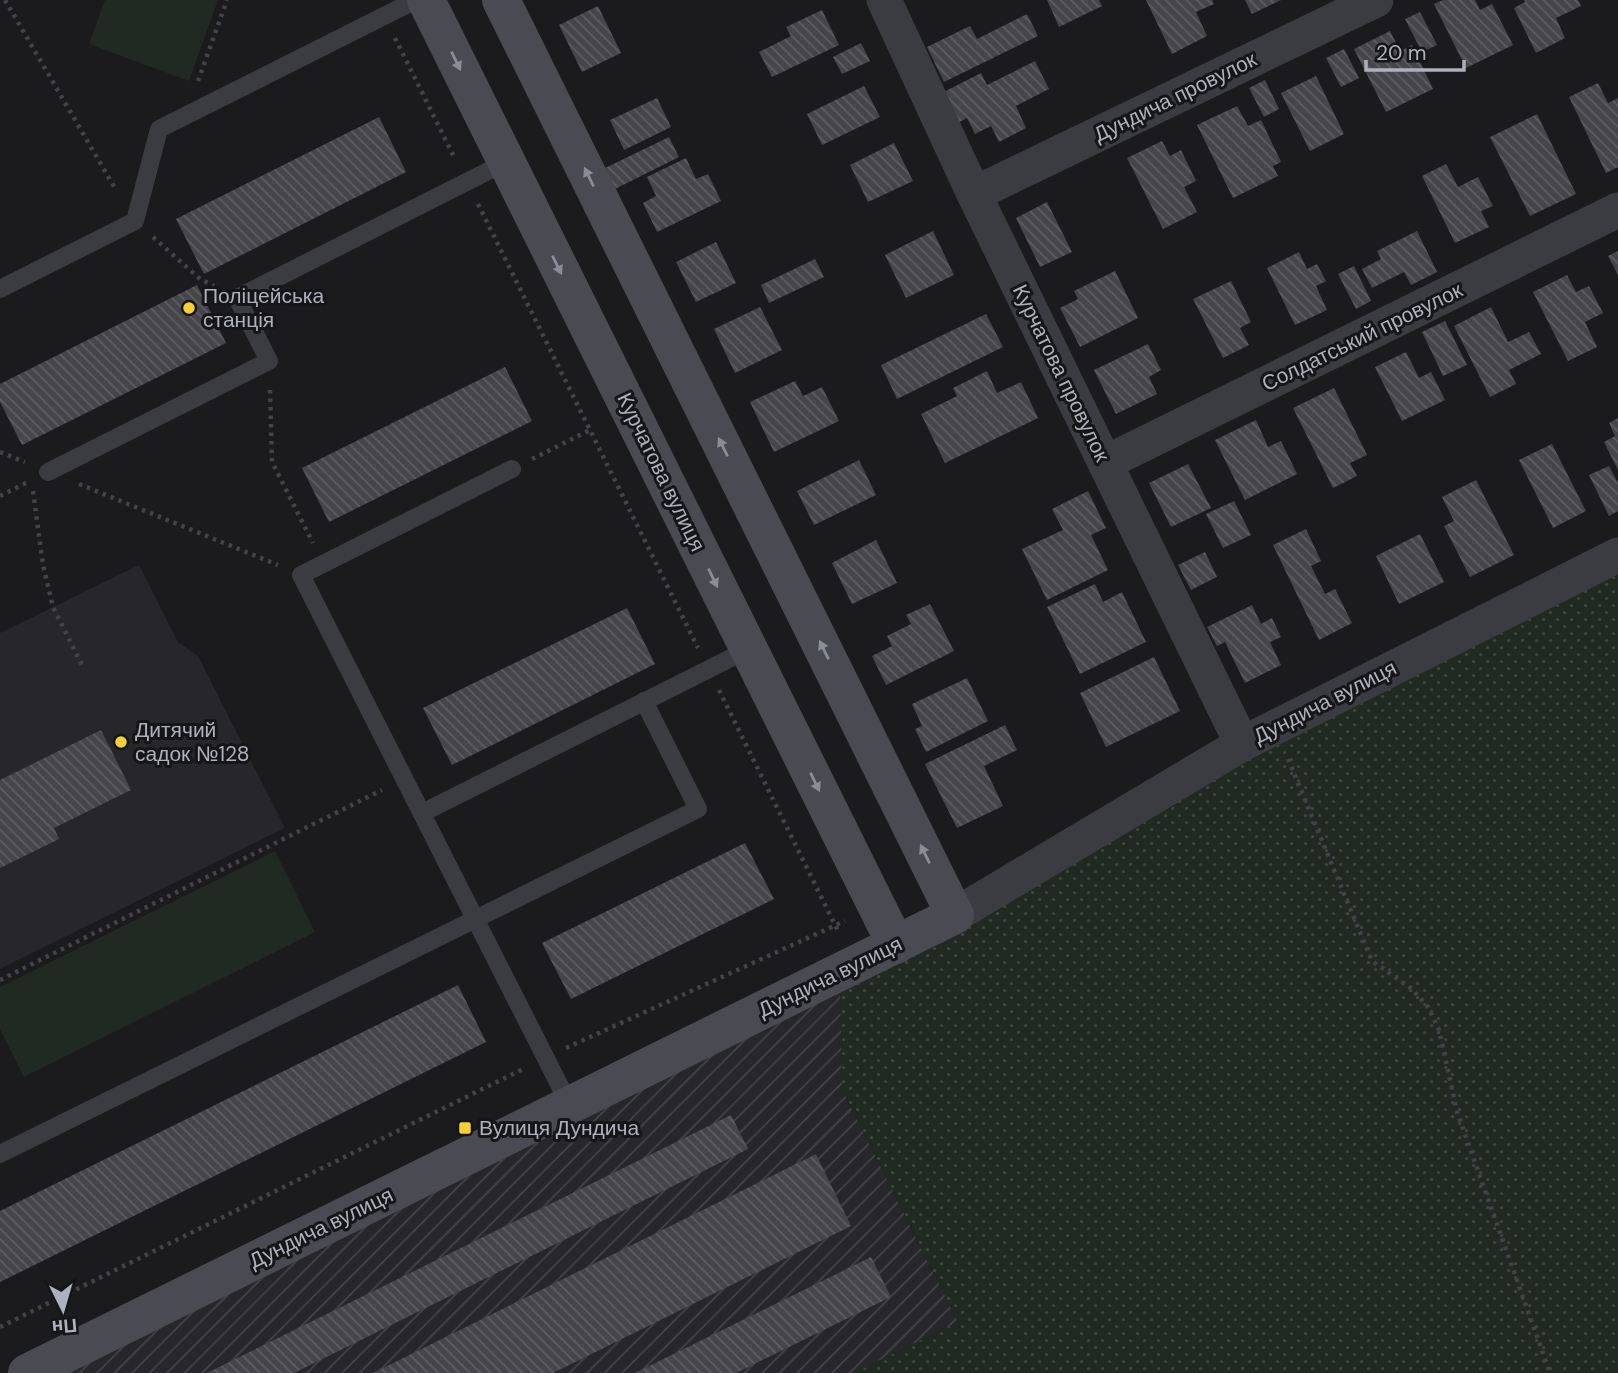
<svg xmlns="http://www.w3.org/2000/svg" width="1618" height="1373" font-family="'DM Sans',sans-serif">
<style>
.built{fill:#27262a}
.industrial{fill:url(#industrial-furrows)}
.grass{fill:url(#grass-dots)}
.park{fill:#202922}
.building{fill:url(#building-back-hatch)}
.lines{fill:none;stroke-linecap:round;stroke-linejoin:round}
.path{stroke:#414349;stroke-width:4.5;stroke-dasharray:3.5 5;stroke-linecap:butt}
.lane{stroke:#3b3c42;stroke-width:18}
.street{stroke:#3b3c42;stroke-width:35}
.secondary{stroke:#494a52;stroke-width:38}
.oneway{fill:#8a8c98}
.poi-dot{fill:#f7cf38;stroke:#161518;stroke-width:2.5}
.labels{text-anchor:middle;stroke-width:6;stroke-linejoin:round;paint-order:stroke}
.street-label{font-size:21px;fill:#adb0bd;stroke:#161518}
.poi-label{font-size:21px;fill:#adb0bd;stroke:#161518;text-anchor:start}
</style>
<defs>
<pattern id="industrial-furrows" width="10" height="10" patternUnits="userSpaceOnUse" patternTransform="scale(1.75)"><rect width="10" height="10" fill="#27262a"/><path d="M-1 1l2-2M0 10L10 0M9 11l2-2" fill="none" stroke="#444347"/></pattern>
<pattern id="grass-dots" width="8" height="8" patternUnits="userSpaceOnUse" patternTransform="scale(1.75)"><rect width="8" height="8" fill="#202922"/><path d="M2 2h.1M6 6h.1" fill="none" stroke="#3e4640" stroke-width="1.8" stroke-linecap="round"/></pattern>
<pattern id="building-back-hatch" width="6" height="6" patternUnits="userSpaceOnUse" patternTransform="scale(1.75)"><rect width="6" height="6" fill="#45454a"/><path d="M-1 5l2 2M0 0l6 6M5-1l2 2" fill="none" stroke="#5d5d62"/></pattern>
</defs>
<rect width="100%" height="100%" fill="#1b1a1d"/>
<polygon class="built" points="139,565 178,642 198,656 285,828 0,969 0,633"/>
<polygon class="industrial" points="840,972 842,1089 958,1322 854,1373 27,1373"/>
<polygon class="grass" points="1618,554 1618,1373 854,1373 958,1322 842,1089 840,972"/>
<g class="park">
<polygon points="105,0 218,0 189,81 89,44"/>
<polygon points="275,851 315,932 24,1077 0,1029 0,987"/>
</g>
<g class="building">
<polygon points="1047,0 1099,0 1102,6 1059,27"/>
<polygon points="1146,0 1212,0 1214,4 1196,12 1207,36 1172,54"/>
<polygon points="1245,0 1281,0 1252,14"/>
<polygon points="1443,0 1475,0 1480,10 1492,4 1513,45 1466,68 1434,4"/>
<polygon points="1524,0 1578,0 1581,6 1556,18 1565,38 1536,53 1514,8 1525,2"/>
<polygon points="598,6 621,53 582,72 559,25"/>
<polygon points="822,10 839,45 772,77 759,52 791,36 786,27"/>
<polygon points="1420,12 1437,45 1422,52 1405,19"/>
<polygon points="1027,14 1038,36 944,82 927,47 970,26 977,39"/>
<polygon points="1390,31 1400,51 1412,45 1433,89 1386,112 1354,49"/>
<polygon points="861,43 870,61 842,74 833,57"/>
<polygon points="1344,49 1359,78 1341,87 1326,58"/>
<polygon points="1035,61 1049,89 1016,106 1026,128 999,142 991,126 975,134 967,118 952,126 936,96 981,73 987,85"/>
<polygon points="1316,76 1344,134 1310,151 1281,93"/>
<polygon points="1265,80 1279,109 1264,117 1249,88"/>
<polygon points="1598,83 1608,103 1618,98 1618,167 1606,173 1569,97"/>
<polygon points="864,86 880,117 822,145 807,114"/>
<polygon points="657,98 671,127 624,150 610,120"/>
<polygon points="1237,106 1248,126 1261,120 1281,162 1273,166 1278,176 1233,198 1197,125"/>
<polygon points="1537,114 1576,194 1530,216 1490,137"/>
<polygon points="379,117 406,172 204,274 176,219"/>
<polygon points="669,137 679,157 613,190 603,169"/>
<polygon points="1162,141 1170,156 1181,150 1196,181 1184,187 1197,212 1163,229 1127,158"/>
<polygon points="894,143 913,181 868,202 850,165"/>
<polygon points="686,158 696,179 708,174 721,201 657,232 643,203 656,196 647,177"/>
<polygon points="1446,164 1458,187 1478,177 1493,206 1481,211 1489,227 1455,243 1422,176"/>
<polygon points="1047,202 1072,252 1040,267 1016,218"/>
<polygon points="933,231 954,275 906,298 885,255"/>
<polygon points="1417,231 1437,272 1411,285 1404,272 1372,288 1362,269 1381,259 1377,251"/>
<polygon points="716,242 736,283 696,302 676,262"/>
<polygon points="1618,251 1618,275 1608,256"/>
<polygon points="1299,252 1307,269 1317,264 1326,281 1316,286 1327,310 1295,325 1267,268"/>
<polygon points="815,259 824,277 769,303 761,285"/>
<polygon points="1354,266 1371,301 1356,309 1338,274"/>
<polygon points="1115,271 1138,318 1080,347 1060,308 1078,299 1074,291"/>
<polygon points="1567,275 1576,292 1589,286 1603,313 1585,322 1597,347 1568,361 1533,292"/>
<polygon points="1231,281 1251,322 1240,328 1249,345 1223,358 1193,299"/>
<polygon points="197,285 226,343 22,445 0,402 0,384"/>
<polygon points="760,307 782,350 735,373 714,329"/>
<polygon points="1491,307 1508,342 1529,332 1541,354 1509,370 1516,384 1490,397 1454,326"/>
<polygon points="986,314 1003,347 897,399 881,365"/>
<polygon points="1445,321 1467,365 1443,376 1422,332"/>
<polygon points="1148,344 1161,370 1149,377 1157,394 1116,414 1094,370"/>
<polygon points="1406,352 1419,378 1431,372 1445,400 1402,421 1375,367"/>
<polygon points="505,367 532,421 329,522 302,468"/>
<polygon points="987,371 997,393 1021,382 1038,418 945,463 921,414 957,396 953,388"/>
<polygon points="795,381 803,396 822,387 839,421 774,452 750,402"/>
<polygon points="1334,388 1367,455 1350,463 1357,476 1333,488 1293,408"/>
<polygon points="1618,418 1618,470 1604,442 1615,436 1609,423"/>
<polygon points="1256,420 1268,447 1281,441 1297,474 1245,500 1215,440"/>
<polygon points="1552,444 1586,511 1553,528 1519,460"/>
<polygon points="859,460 876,495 814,525 797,491"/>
<polygon points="1188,464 1211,508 1171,527 1149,483"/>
<polygon points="1609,466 1618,483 1618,511 1609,516 1589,475"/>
<polygon points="1476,480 1514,555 1470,577 1444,526 1454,521 1442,497"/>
<polygon points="1088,491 1106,528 1091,535 1108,570 1047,600 1022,549 1063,530 1052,509"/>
<polygon points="1234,501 1251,535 1223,548 1206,514"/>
<polygon points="1306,529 1321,561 1311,566 1325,594 1335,589 1352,623 1319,640 1273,545"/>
<polygon points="1420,534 1444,582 1399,604 1376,556"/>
<polygon points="876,540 897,583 852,604 832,563"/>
<polygon points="1205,552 1217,577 1191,590 1178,565"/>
<polygon points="1095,584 1103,602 1122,592 1146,642 1080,674 1047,607"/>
<polygon points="930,604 954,651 886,685 872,656 892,646 887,636 911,624 906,615"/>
<polygon points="1252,605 1261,624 1272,618 1281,637 1270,642 1281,665 1245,683 1225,642 1217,646 1207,627"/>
<polygon points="627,608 655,664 452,765 423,708"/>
<polygon points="1154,657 1180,711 1106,747 1080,693"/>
<polygon points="967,678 988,721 926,752 915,729 922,726 912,704"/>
<polygon points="1005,725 1017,750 984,766 1003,806 957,828 925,764"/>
<polygon points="101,730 131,790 54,828 59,839 0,868 0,780"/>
<polygon points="745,843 774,899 571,999 542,943"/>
<polygon points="458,985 486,1042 0,1282 0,1211"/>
<polygon points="731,1115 748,1149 294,1373 207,1373"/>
<polygon points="816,1154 851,1226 553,1373 373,1373"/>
<polygon points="871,1257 891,1297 736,1373 635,1373"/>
</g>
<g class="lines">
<g class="path">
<polyline points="5,0 116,190"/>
<polyline points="395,38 455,159"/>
<polyline points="198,81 227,0"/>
<polyline points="478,204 698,648"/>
<polyline points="153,237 200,279 214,286"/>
<polyline points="270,390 272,462 313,543"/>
<polyline points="0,452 25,462"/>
<polyline points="532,459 590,430"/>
<polyline points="79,484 278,565"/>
<polyline points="33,491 43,565 53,607 84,669"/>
<polyline points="0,496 26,483"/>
<polyline points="719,690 839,933"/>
<polyline points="1288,759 1372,961 1412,989 1428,1007 1439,1030 1457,1112 1550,1373"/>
<polyline points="0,980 382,790"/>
<polyline points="566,1048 845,921"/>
<polyline points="0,1327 523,1069"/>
</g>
<g class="lane">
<polyline points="0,289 135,221 159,129 416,0"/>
<polyline points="512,469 301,575 569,1104"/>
<polyline points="48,472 269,361 237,298 506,162"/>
<polyline points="422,813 749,649"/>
<polyline points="0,1154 698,809 644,701"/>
</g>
<g class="street">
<polyline points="884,0 974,194 1242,744"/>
<polyline points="974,194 1376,0"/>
<polyline points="1105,463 1618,210"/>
<polyline points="955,915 1242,744 1618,555"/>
</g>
<g class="secondary">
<polyline points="426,0 896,945"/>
<polyline points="27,1373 955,915 501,0"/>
</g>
</g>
<defs><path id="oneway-solid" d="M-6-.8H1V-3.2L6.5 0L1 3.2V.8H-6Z" transform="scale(1.75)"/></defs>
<g class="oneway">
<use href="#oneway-solid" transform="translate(456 61) rotate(64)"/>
<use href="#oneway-solid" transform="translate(589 177) rotate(-116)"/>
<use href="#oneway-solid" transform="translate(557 265) rotate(64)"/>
<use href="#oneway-solid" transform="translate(723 447) rotate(-116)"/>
<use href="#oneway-solid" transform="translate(713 578) rotate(64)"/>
<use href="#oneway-solid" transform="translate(824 650) rotate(-116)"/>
<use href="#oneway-solid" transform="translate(815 782) rotate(64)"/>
<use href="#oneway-solid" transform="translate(925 854) rotate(-116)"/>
</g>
<g class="poi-dot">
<circle cx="189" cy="308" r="7"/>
<circle cx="121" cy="742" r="7"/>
<rect x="458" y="1121" width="14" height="14" rx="3.5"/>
</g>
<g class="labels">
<g class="street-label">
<text transform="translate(1175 97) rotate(-26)" y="7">Дундича провулок</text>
<text transform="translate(1362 337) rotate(-26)" y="7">Солдатський провулок</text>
<text transform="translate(1061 373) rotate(64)" y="7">Курчатова провулок</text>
<text transform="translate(661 472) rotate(64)" y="7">Курчатова вулиця</text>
<text transform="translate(1325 702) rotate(-27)" y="7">Дундича вулиця</text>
<text transform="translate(830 977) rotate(-26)" y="7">Дундича вулиця</text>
<text transform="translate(321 1228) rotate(-26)" y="7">Дундича вулиця</text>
</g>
<g class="poi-label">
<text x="203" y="303">Поліцейська<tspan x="203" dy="24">станція</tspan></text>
<text x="135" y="737">Дитячий<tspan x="135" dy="24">садок №128</tspan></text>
<text x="479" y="1135">Вулиця Дундича</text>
</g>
</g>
<g transform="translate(63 1310) rotate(175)" stroke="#161518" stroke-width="5" paint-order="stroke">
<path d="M0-5L12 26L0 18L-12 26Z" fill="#adb0bd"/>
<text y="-10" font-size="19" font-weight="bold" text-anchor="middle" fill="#adb0bd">Пн</text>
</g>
<path d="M1366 60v10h98v-10" fill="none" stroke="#adb0bd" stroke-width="3.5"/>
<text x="1376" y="60" font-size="21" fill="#adb0bd" stroke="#161518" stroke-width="5" paint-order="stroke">20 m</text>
</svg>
